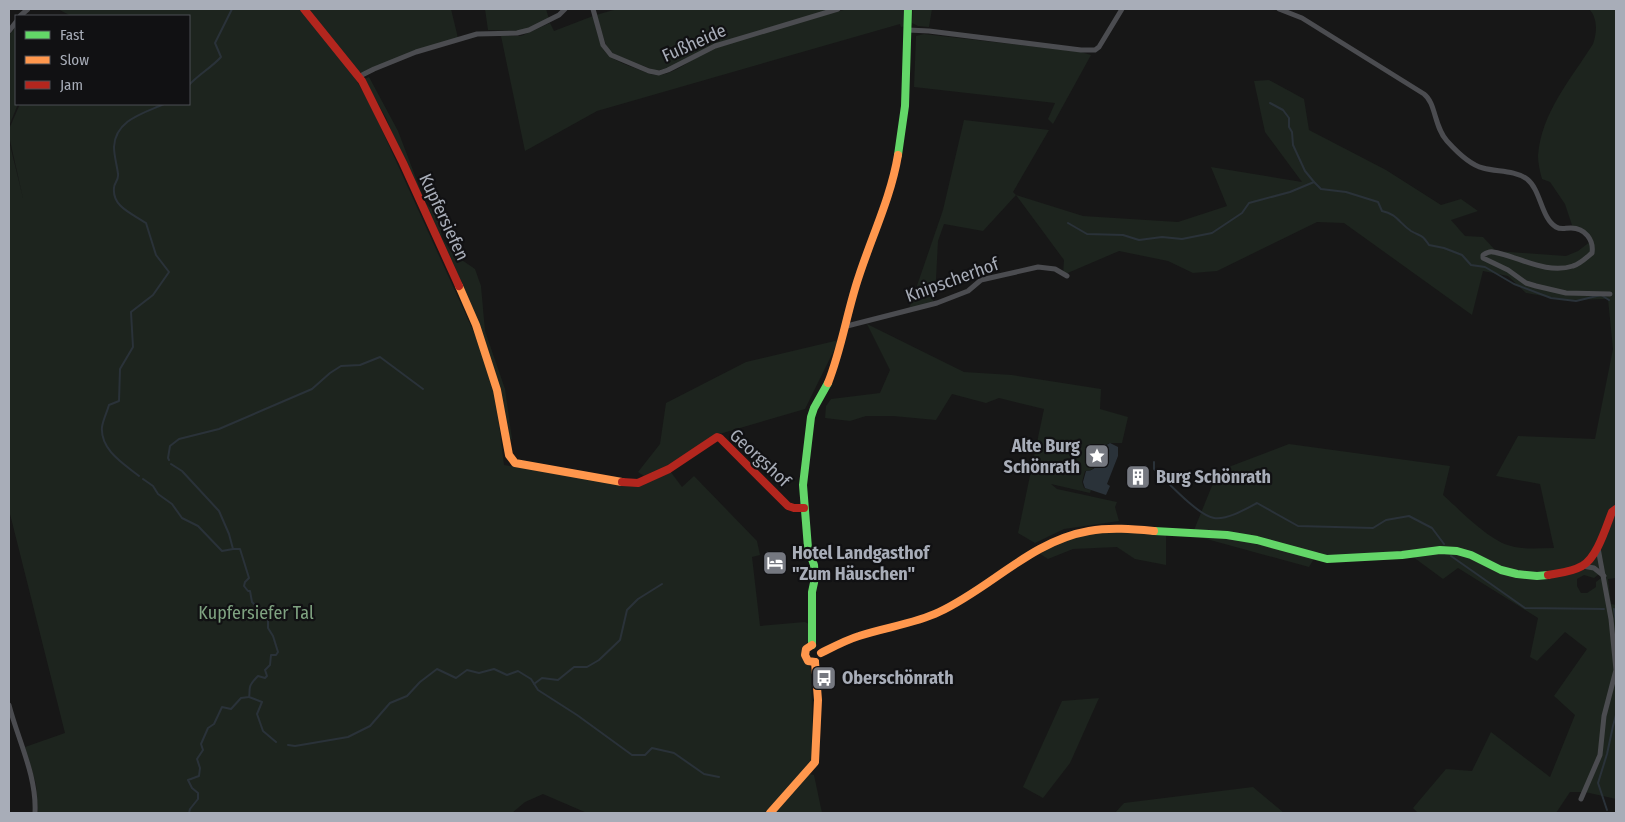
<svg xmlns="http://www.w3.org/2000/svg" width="1625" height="822" font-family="'Fira Sans Condensed',sans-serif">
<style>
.green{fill:#1d241e;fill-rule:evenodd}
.water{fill:#2a3239}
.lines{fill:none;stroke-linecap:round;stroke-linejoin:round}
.stream{stroke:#2a3239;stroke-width:2}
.street{stroke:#4b4c50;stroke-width:5}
.fast{stroke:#63d668;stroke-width:8}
.slow{stroke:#ff974d;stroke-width:8}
.jam{stroke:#b3261e;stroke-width:8}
.labels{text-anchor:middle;stroke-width:4.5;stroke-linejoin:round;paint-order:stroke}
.street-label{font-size:18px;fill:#a8adb8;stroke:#111113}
.poi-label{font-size:18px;font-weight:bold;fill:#a8adb8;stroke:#111113;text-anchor:start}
.park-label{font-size:18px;fill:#7fa381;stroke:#111113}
</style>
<rect width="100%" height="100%" fill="#171717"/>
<g class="green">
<path d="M58,9H451L458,38L363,72H359L354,76L371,106L481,348L495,392L504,465L623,485C646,485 651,482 670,471L682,487L694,476L757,541L760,555L752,557L760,626L805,622L809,624L808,642L802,650L811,670L813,755L808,766L767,813H587L543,794L525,802L512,813H38L36,784L25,747L65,733L9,510V141L23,198L9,136V129L20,104H189V16H71Z"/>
<polygon points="485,9 546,9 549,19 521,31 488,30"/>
<polygon points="617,9 833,9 715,44 672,67 656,71 614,54 607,48 596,15"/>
<path d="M847,9H906V26L901,27L900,24L597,111L525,151L501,36H521L550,23L554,31L593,16C602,50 599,55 635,68C641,70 650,75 656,75C676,75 691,58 708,51C752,33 800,22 847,9Z"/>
<polygon points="913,9 932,9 929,27 918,26 912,23"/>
<path d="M1589,9H1616V578L1608,579L1611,604L1616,605V799L1585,792H1570L1556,813H1418L1413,808L1446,769L1472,771L1491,732L1550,777L1575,715L1554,696L1587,649L1565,632L1537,661L1530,657L1538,618L1458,568L1443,579L1405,551L1328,556L1318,552L1309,567L1192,535L1218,471L1289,444L1450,466L1443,495C1460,510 1489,541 1511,546C1525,550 1540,548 1554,548L1540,484L1496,476L1518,436L1595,439L1613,349L1608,299L1566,300L1526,293L1508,276L1483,271L1472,315L1344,223L1317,222L1217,271L1193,273L1168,261L1119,251L1063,275L1064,260L1016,195L983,231L944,224L938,241L936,279L933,302L909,309L943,210L964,120L1049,130L1013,192L1016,195L1083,216L1178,222L1227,206L1211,167L1302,182L1265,132L1254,81L1269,80L1304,99L1309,130L1386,170L1441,205L1461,199L1478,211L1451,220L1465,236L1483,237L1496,251L1566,256L1578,251L1591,241L1587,235L1573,228L1565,204L1550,182L1542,179C1540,172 1538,163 1538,156C1541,113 1571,79 1593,44C1597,33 1598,18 1589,9ZM1599,574L1601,578L1596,582V587L1587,593H1581L1577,586V579L1584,575L1594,578Z"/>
<polygon points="16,27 16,104 18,104 9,126 9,35"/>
<polygon points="924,34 1081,52 1091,55 1053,124 1048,119 1055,103 914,87 916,36"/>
<polygon points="369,77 398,131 425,202 439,218 442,238 453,254 475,269 481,286 485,331 505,389 512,439 509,440 499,389 386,118 364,79"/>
<path d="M867,324L964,372L1012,375L1101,389L1100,409L1128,417L1122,443H1109L1101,448C1098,459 1099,470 1085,471L1082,482L1084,488L1091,490L1090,493L1051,484L1057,489L1117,502L1115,507L1119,521L1064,529L1035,543L1018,533L1044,409L999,398L986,403L952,394L936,420L893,416H866L850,421L825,418L826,406L831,399L880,393L890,370Z"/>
<polygon points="839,340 805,409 716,435 647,478 638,472 660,444 666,403 746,362"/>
<polygon points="1104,531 1166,533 1166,565 1135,559 1117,547 1073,549 1048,559 1039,553 1071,537"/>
<polygon points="1099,698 1070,763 1043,798 1023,787 1062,701"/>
<polygon points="810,774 814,775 822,813 774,813 807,776"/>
<polygon points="1253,787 1284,813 1115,813 1124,803"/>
</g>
<path class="water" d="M1110,443L1118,447V456L1107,484L1110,486L1106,495L1085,488L1083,482L1086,471C1099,471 1098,459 1101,448Z"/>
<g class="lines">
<g class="stream">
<path d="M189,85C199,74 211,68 221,57L215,43L232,9"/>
<polyline points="1270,103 1283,110 1289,118 1289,127 1292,132 1293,145 1305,171 1314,182"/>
<path d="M1068,223L1087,234L1123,235L1139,240L1162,237L1182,239L1212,233L1242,213L1249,203L1290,192L1314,182L1321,189L1346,192L1378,202L1382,211C1397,214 1399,223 1411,231C1421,237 1421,233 1429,245L1444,248L1462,255L1471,265L1485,267L1514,284L1551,298L1576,301L1601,295L1609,300"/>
<polyline points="169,460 168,458 170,446 179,439 219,429 312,389 330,373 341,366 360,365 380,357 423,389"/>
<path d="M1154,462V469C1167,481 1197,515 1214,518C1227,520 1246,509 1257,503L1298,526L1373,528L1386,520L1409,516L1432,528L1444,544"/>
<polyline points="171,464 182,471 219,511 229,534 233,549"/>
<path d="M139,476C124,464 100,450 102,427C103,420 107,412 109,405L119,401L120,369L133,347L131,312L153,295L169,272L156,255L146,223C133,214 112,207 114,188C114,183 119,180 118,174C117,165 114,156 114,147C115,120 144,113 164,104"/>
<path d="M143,479L153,486L158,494L172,504L182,518L198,526L222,551L233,549H240L249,578L245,582L244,586L248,591H250L252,602C257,608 264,609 264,618L268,620V628L273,636L278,652L276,655H271L270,665L265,670L267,676L265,678L258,676C255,679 251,683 250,687C249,691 250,693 249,697L241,698L231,709L222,707L214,724L208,728L201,744L203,750L197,759L200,768L199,776L188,780L192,788L198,793V799L190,809L189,813"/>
<polyline points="1451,556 1525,608 1604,609"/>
<polyline points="1614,609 1616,622"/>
<polyline points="534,684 542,678 558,680 574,667 587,667 599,660 620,640 627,610 638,599 662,584"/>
<polyline points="249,697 262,702 257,714 263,731 276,742"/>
<polyline points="288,745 295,746 348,737 370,726 390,703 407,696 420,682 437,669 456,678 467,670 479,673 494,669 507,675 518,671 531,679 538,690 577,715 632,755 645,755 652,748 674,753 704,774 719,777"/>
<polyline points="1607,810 1598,783 1607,754 1613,726 1616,715"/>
</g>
<g class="street">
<polyline points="593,9 603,45 611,55 649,71 659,73 668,70 715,46 838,9"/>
<path d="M1279,9L1302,18L1424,94C1436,103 1434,127 1447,141C1456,151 1470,165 1483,168C1497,172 1514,170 1527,179C1541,190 1541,218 1556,227C1561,230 1565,228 1571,228C1585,228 1594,240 1592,253C1586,258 1580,264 1573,266C1546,275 1518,256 1493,252C1489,251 1486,253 1483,255V258L1508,270L1526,283L1536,286L1566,293L1610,294"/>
<polyline points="20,16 28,9"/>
<polyline points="908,30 929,31 1081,50 1095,50 1099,47 1122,9"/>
<polyline points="9,31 16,22"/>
<polyline points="360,76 374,69 416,52 477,34 517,33 529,30 559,15 565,9"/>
<polyline points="847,326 937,303 968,291 981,280 1003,275 1038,267 1055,269 1067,276"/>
<polyline points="1583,566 1594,568 1604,576"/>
<path d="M9,705C18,740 37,776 35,813"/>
<polyline points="1581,799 1600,755 1604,716 1616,670 1611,619 1598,548"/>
</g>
<g class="fast">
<polyline points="898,155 905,106 908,9"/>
<polyline points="1154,531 1227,535 1257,540 1327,559 1402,555 1440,550 1457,551 1471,555 1501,570 1517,574 1537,576 1548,575"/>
<polyline points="812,645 812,592 815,578 814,565 808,548 803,485 811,417 814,408 828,383"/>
</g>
<g class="slow">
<polyline points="459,286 476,325 497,390 509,455 515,463 622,482"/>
<path d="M828,383C842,348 847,311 859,276C872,236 891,197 898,155"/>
<polyline points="812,645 806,649 805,655 808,661 815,662"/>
<path d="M821,653C833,647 846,640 859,636C886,627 914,624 939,612C991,588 1031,541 1089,531C1110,527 1133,529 1154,531"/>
<polyline points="770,813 815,762 818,700 815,662"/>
</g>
<g class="jam">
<polyline points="304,9 362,81 403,163 459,286"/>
<polyline points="622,482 638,483 669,469 717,437 720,438 788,506 794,508 804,508"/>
<path d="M1548,575C1558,573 1572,572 1582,566C1597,558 1606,527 1612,512L1616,509"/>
</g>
</g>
<defs>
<symbol id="sight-square" viewBox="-11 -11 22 22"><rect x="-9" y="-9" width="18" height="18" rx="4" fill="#757880" stroke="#111113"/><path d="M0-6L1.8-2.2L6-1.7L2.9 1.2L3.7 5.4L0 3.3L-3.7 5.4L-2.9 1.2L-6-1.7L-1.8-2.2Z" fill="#fff"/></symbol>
<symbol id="building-square" viewBox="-11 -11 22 22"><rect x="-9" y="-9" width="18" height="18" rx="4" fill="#757880" stroke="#111113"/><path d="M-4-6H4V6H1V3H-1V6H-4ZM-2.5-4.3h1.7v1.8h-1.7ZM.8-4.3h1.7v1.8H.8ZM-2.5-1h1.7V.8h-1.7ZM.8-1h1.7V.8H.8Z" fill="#fff"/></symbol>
<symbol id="hotel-square" viewBox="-11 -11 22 22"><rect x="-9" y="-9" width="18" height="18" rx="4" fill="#757880" stroke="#111113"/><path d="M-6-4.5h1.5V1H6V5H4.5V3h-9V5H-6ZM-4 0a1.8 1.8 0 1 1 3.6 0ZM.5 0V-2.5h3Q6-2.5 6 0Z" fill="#fff"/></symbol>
<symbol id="bus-square" viewBox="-11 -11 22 22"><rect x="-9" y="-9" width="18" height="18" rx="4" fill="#757880" stroke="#111113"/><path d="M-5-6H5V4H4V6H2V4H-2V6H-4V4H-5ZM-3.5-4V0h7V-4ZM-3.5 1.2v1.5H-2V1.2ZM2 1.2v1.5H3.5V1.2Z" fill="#fff"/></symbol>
</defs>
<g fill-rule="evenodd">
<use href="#sight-square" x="1083" y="442" width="28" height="28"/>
<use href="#building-square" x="1124" y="463" width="28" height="28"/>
<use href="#hotel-square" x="761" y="549" width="28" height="28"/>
<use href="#bus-square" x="810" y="664" width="28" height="28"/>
</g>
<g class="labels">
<g class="street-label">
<text transform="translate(694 43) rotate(-24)" y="6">Fußheide</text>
<text transform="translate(444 217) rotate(65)" y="6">Kupfersiefen</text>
<text transform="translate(952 280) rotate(-20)" y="6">Knipscherhof</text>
<text transform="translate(760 458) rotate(43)" y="6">Georgshof</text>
</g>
<g class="poi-label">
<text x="1080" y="452" text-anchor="end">Alte Burg<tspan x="1080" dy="21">Schönrath</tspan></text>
<text x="1156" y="483">Burg Schönrath</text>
<text x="792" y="559">Hotel Landgasthof<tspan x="792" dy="21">"Zum Häuschen"</tspan></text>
<text x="842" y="684">Oberschönrath</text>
</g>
<g class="park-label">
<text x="256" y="619">Kupfersiefer Tal</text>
</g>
</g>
<rect width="1625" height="822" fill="none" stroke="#a8adb8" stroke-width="20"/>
<rect x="15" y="15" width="175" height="90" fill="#111113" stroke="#4d4f55"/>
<rect x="25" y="31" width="25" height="8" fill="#63d668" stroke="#4d4f55"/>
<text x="60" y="40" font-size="15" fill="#a8adb8">Fast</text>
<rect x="25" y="56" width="25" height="8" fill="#ff974d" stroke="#4d4f55"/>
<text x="60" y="65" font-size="15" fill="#a8adb8">Slow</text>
<rect x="25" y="81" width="25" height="8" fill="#b3261e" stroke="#4d4f55"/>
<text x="60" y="90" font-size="15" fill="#a8adb8">Jam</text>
</svg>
